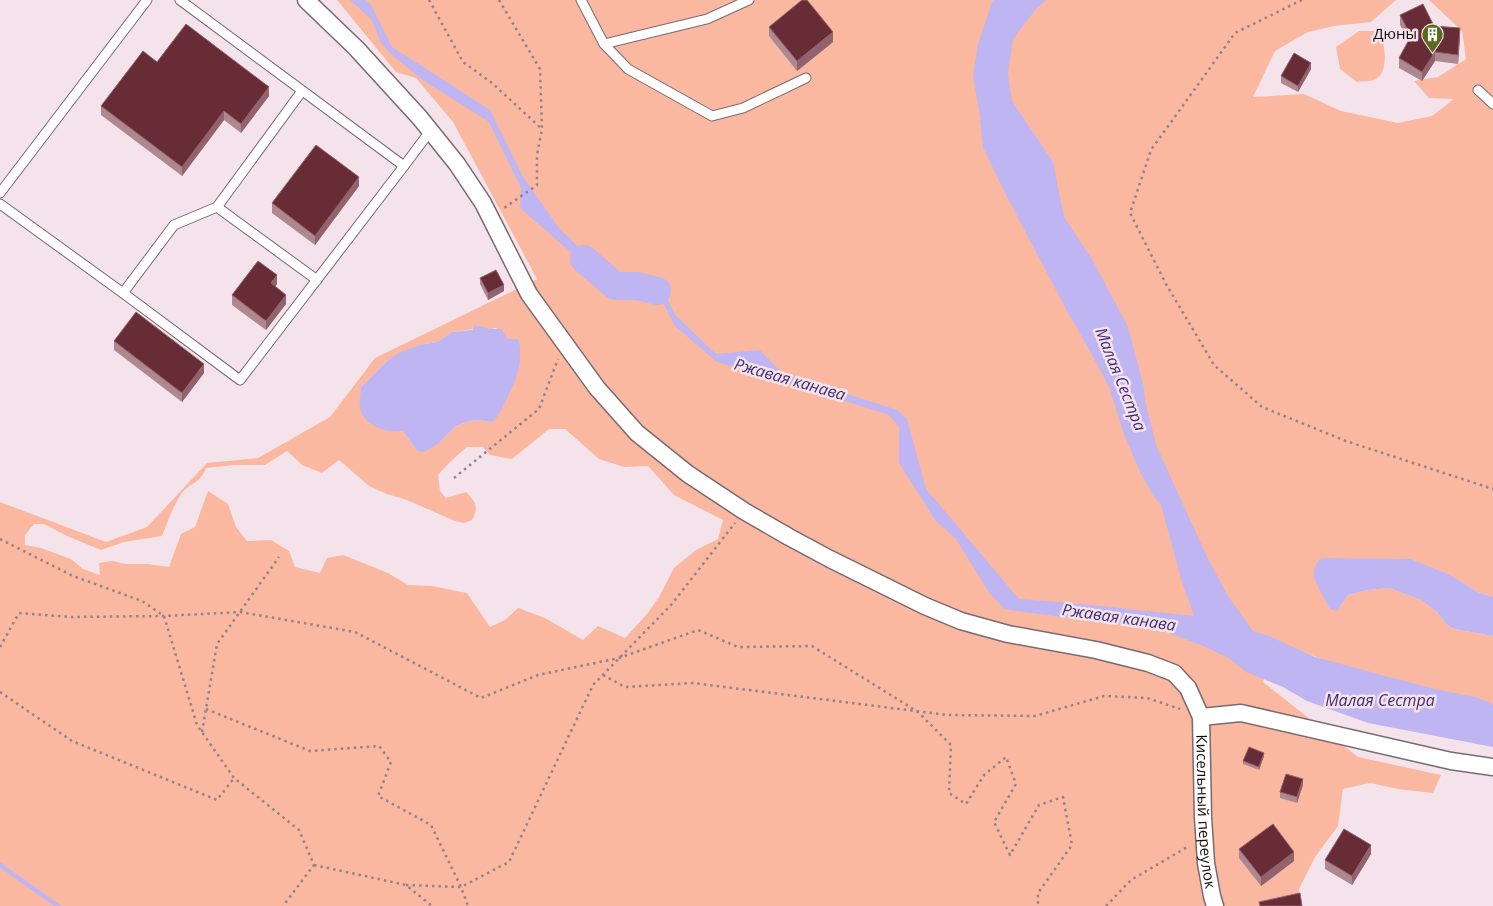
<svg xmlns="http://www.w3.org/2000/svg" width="1493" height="906" font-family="'Open Sans',sans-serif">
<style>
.green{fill:#fab8a1;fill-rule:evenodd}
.water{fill:#beb5f2}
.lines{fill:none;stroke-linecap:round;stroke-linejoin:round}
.stream{stroke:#beb5f2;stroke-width:4.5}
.river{stroke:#beb5f2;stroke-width:28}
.service-casing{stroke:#796971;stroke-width:11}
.minor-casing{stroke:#796971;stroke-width:19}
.path{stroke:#91848a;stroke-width:2.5;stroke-dasharray:2.5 4;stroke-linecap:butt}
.service{stroke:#fff;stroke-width:9}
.minor{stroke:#fff;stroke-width:16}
.wall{fill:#ae8890}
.shaded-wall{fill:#92636c}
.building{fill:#672c35;stroke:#92636c}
.labels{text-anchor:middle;stroke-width:5;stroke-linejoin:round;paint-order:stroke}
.poi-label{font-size:15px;fill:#140e11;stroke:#f5e3ec;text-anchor:end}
.street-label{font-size:15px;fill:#140e11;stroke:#f5e3ec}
.water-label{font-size:16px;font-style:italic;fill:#3f2e74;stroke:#f5e3ec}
</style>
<rect width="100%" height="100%" fill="#f5e3ec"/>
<g class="green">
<path d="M337,0H1396L1371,22L1334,26L1308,32L1275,51L1253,97L1304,94L1341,111L1398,123L1432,116L1454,99L1429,98L1414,81L1438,77L1466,59L1462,31L1429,0H1493V597L1478,592L1450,575L1322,558L1340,607L1348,595L1368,590L1389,588L1421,600L1437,612L1447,625L1454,629L1493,636V712L1357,673L1278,642L1263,682L1358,757L1441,775L1433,793L1398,789L1370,783L1343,789L1338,826L1315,857L1299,889L1300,906H0V502L106,542L147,527L207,463L258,458L330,417L375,358L537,279L453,122L416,78L396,72ZM483,328L491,329L496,328L507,339L520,362C514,386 506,404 490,422L481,420L469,421L456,426L439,443L417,451L403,431L361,387L389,359L419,345L437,342L452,332ZM549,429H565L599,459L624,467L648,466L674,495L723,520L718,539L696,550L674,568L659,597L647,614L625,638L598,626L583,640L545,618L518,608L505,620L490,627L467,593L432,586L408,585L388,573L343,555L327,558L320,573L295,567L289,551L271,540L247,541L236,527L228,504L208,491L195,527L181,534L169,567L148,564H126L112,561L99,563L100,575L83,569L71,559L41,548L25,545V535L34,524H44L67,536L101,550L124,542L162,536C168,521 173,506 182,493C191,482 200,484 206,468L234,465H265L287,451L302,465L322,473L339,460L369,486L387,494L407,500L455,521L464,523L472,520C479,507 476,502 466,492L446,498L440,491L438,475L450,462L467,447H483L490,455L512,459Z"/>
<path d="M1359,31H1376L1383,37C1384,49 1389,71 1376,79C1371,82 1363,81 1357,82L1340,69L1336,47Z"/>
</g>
<g class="water">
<polygon points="350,0 366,0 371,5 392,47 490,110 523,177 559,228 614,282 663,290 675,315 716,354 760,350 782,373 897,410 907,419 926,489 1019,599 1082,604 1194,616 1182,582 1161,505 1154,497 1140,472 1124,434 1109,387 1090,351 1067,311 1002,187 983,147 980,116 973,76 978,44 992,2 994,0 1046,0 1036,9 1013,39 1008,74 1012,101 1053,162 1064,217 1093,261 1128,327 1144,388 1145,401 1156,445 1208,559 1228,596 1253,631 1269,636 1315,657 1430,688 1475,697 1491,703 1493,705 1493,747 1368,723 1307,701 1283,687 1246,672 1230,659 1208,648 1148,625 1075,619 1004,609 988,591 956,539 935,520 899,463 899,426 887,414 717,362 675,326 661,299 604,281 520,208 521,188 489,122 424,81 392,55 381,43 372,20"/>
<path d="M474,325L491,329H502L507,339H518L520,347V362L516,379L502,409L494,421L490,422L481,420L469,421L456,426L439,443L424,452L417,451L403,431C388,433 366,427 361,411C358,404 361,394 361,387L389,359L399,353L419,345L437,342L452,332L473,330Z"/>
<path d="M1322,558L1410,559L1450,575L1478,592L1493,597V636L1454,629L1447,625L1437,612L1421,600L1389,588L1368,590L1348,595L1337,611L1330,609C1326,601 1315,584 1314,576C1313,569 1317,561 1322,558Z"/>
</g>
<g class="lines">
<polyline class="stream" points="0,865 58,906"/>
<polyline class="river" points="584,259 615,286 637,286 657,291"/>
<defs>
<g id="service">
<polyline points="180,0 404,166"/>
<polyline points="581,0 604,44 628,69 712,116 743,108 806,78"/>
<polyline points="604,44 707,19 749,0"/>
<polyline points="1478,90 1493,104"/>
<polyline points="0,193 147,0"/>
<polyline points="0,204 123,293 240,380 404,166 425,138 432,134"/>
<polyline points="217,207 317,280"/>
<polyline points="123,293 174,225 217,207 302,91"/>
</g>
<g id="minor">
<path id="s1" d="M306,0L356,48L420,118L457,164L483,203L529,294L597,388L637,433L688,474L744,511L789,537L830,559L925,606L961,621L1008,634L1096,650L1148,663L1174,673L1188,688L1201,717L1203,817L1206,863L1212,896L1215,906"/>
<polyline points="1201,717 1241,713 1451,761 1493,767"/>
</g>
</defs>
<use href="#service" class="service-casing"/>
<use href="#minor" class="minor-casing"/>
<g class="path">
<polyline points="429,0 463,62 492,83 542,129"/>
<polyline points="499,0 540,69 542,129 537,155 537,185 504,208"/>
<polyline points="1302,0 1235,33 1151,150 1130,213 1166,284 1214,365 1262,407 1346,441 1493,489"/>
<polyline points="454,478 539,409 558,359"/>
<polyline points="0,539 73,576 142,601 164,616 197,725 234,778 299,830 314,865 283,906"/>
<polyline points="0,647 19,613 70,617 164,616 240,612 355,632 481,698 538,675 619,658 698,630 738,647 812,646 918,712 951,745 949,793 966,804 984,775 1006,757 1016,784 994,822 1010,855 1039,805 1063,797 1072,845 1038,893 1038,906"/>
<polyline points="603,675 625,687 693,683 947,715 1035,716 1104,696 1147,698 1180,709"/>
<polyline points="0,692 72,741 217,800 234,778"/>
<polyline points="206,709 310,751 379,746 391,762 378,796 431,825 461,887 468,906"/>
<polyline points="202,732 217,644 279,557"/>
<polyline points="314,865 406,885 432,906"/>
<polyline points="406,885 461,887 509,862 593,685 671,605 735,523"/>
<polyline points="1106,906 1131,880 1189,846"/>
</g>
<use href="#service" class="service"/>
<use href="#minor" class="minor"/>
</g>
<g class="wall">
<polygon points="1400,15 1434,26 1460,37 1458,64 1435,61 1422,81 1399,68 1399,58 1409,41 1400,25"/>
<polygon points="769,27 833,42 797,71 769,36"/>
<polygon points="157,62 269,96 241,133 224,120 182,176 101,115 101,106"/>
<polygon points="1311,69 1298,92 1281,83 1281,76"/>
<polygon points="359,186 315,245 272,213 272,203"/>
<polygon points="480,278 504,291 488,300 480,284"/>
<polygon points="277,284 275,287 286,304 266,330 232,305 232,295"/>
<polygon points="114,341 204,373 182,402 114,350"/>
<polygon points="1264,756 1259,770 1243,764 1243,761"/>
<polygon points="1303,785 1297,803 1280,798 1280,792"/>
<polygon points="1239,849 1294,861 1261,886 1239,858"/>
<polygon points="1371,854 1352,885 1325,869 1325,860"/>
</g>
<g class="shaded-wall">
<polygon points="1460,28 1460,37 1458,64 1458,55"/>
<polygon points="833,32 833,42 797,71 797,61"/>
<polygon points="1435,52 1435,61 1422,81 1422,72"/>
<polygon points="1311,63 1311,69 1298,92 1298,86"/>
<polygon points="269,87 269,96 241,133 241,124"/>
<polygon points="224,111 224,120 182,176 182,167"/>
<polygon points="359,177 359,186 315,245 315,236"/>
<polygon points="277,275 277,284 271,293 271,283"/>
<polygon points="504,285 504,291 488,300 488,293"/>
<polygon points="286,295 286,304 266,330 266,321"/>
<polygon points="204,364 204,373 182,402 182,393"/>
<polygon points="1264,753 1264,756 1259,770 1259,767"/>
<polygon points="1303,779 1303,785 1297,803 1297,797"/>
<polygon points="1371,845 1371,854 1352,885 1352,876"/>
<polygon points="1294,852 1294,861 1261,886 1261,877"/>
</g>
<g class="building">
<polygon points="802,0 807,0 833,32 797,61 769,27"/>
<polygon points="1423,4 1434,26 1460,28 1458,55 1435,52 1422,72 1399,58 1411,36 1400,15"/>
<polygon points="186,24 269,87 241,124 224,111 182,167 101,106 143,51 157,62"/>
<polygon points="1294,53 1311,63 1298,86 1281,76"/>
<polygon points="316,145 359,177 315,236 272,203"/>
<polygon points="258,261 277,275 271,283 286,295 266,321 232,295"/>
<polygon points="496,270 504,285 488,293 480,278"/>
<polygon points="136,312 204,364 182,393 114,341"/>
<polygon points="1249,747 1264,753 1259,767 1243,761"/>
<polygon points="1286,774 1303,779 1297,797 1280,792"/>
<polygon points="1273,824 1294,852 1261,877 1239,849"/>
<polygon points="1344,829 1371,845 1352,876 1325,860"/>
<polygon points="1300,893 1302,906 1260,906 1259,902"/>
</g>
<defs>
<symbol id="building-pin" viewBox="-11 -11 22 30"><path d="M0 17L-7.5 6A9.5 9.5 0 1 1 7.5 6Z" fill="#586d1b" stroke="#f5e3ec"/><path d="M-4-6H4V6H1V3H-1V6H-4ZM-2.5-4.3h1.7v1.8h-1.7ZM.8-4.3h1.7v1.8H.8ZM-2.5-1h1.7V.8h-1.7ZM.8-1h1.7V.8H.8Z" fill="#fff"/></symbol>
</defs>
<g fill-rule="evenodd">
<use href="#building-pin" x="1420" y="22" width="25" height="34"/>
</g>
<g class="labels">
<g class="poi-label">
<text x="1417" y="39">Дюны</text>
</g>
<g class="street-label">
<text dy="5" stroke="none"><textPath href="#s1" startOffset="1291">Кисельный переулок</textPath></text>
</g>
<g class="water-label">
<text transform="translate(790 379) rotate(16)" y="6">Ржавая канава</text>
<text transform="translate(1121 379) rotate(68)" y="6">Малая Сестра</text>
<text transform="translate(1119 617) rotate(8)" y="6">Ржавая канава</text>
<text x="1380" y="706">Малая Сестра</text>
</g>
</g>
</svg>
